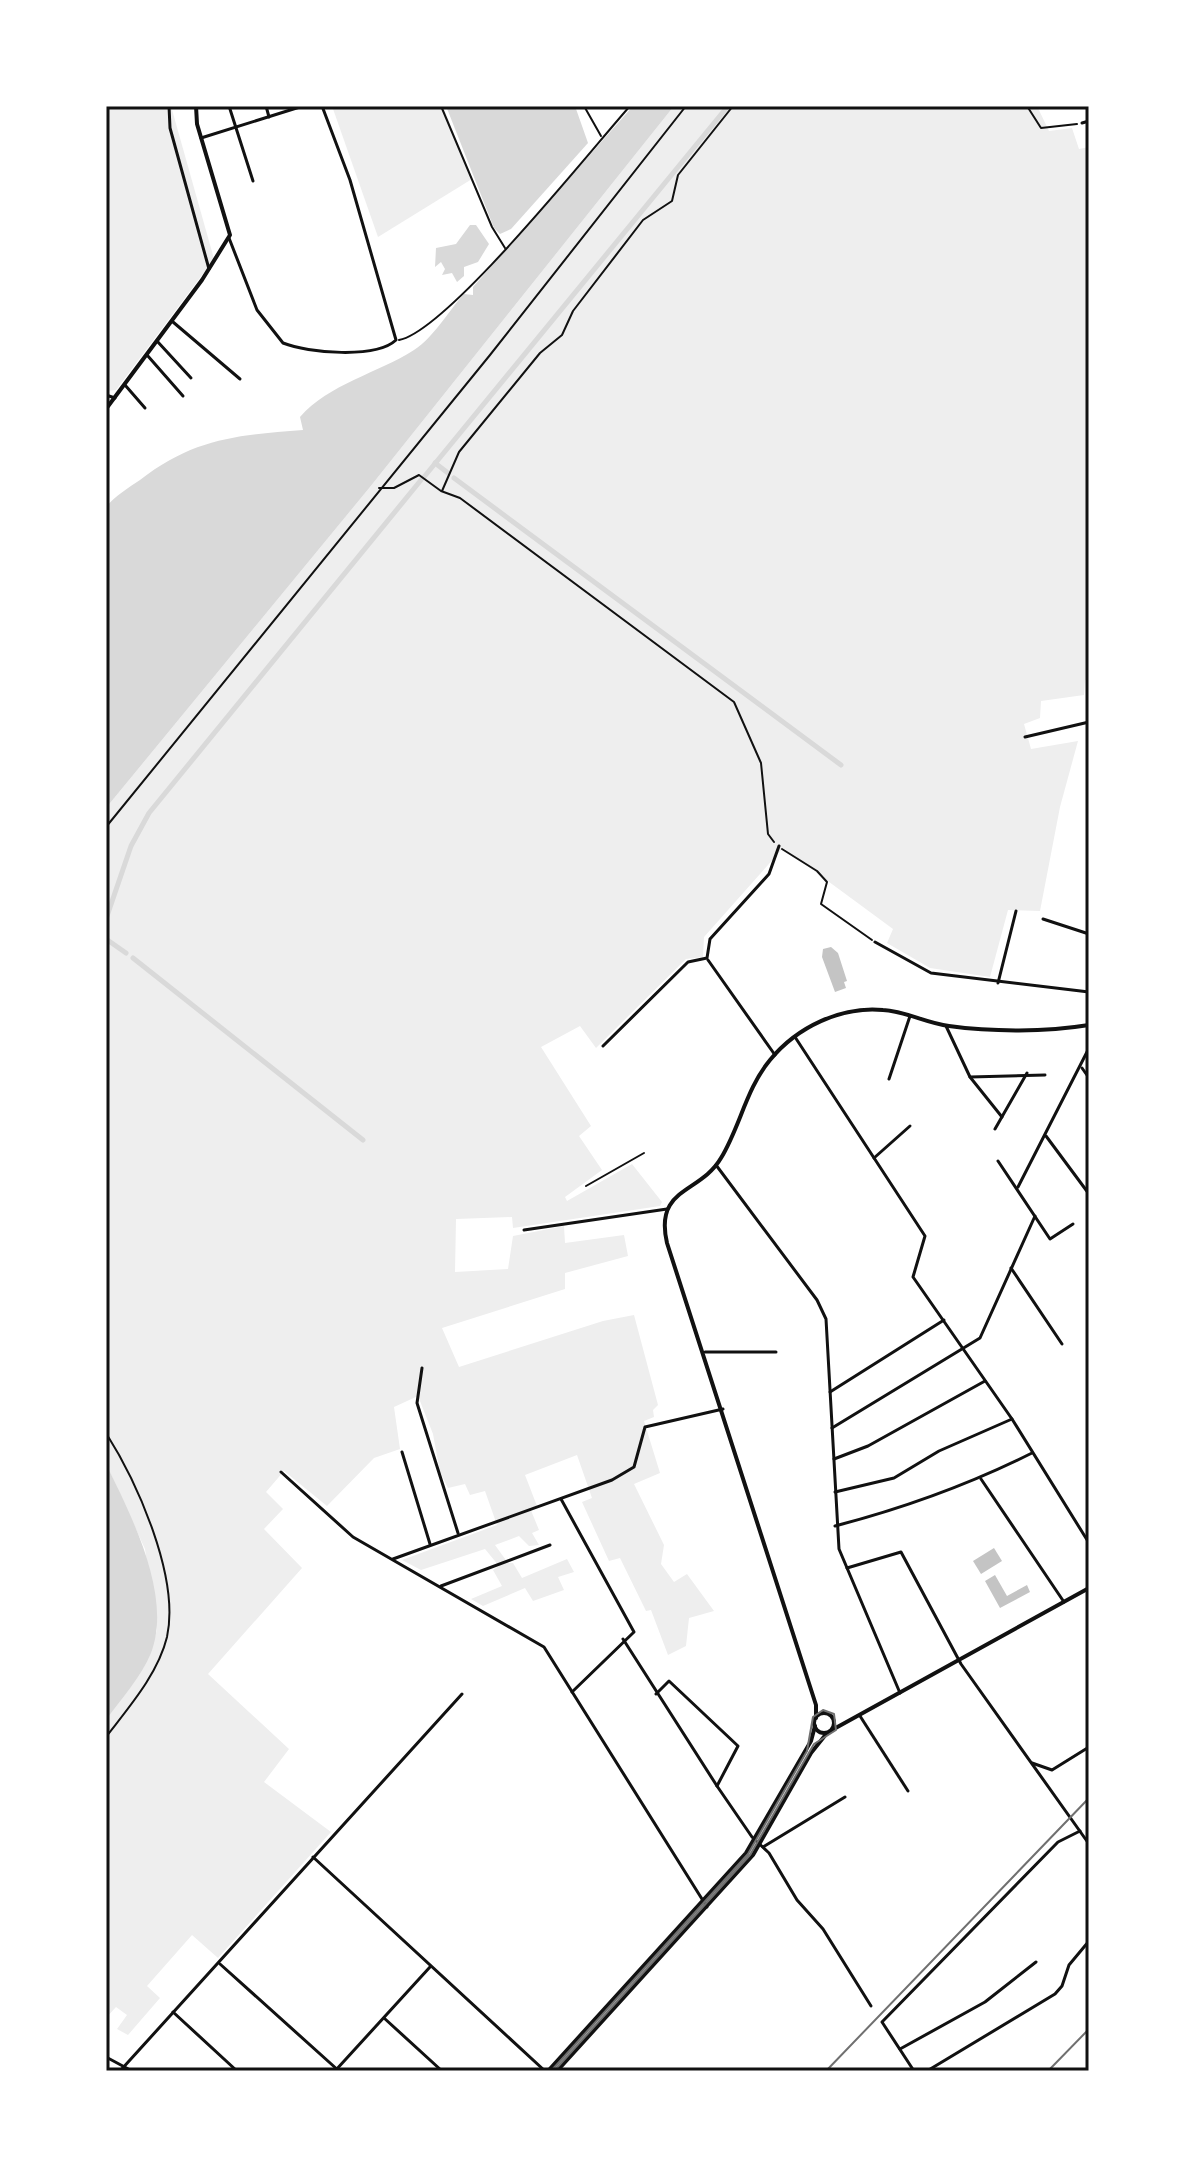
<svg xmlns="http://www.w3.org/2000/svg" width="1195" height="2177" font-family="Cabin,sans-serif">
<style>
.green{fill:#eee}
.water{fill:#d9d9d9}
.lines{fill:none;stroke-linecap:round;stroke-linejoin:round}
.canal{stroke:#d9d9d9;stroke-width:5}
.building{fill:#c4c4c4}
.path{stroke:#111;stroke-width:2}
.service{stroke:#111;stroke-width:2}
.minor{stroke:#111;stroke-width:3}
.tertiary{stroke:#111;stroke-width:4}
.secondary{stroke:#111;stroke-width:4}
.tram{stroke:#707070;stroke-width:2}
.rail{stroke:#707070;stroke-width:2}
.neatline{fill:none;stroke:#111;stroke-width:3}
</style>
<rect width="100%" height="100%" fill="#fff"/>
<g class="green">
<polygon points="106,106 171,106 214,259 116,390 106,391"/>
<polygon points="332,106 443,106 472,179 378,237"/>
<polygon points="674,106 1037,106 1049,131 1072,128 1079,149 1089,147 1089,680 1085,680 1084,695 1041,701 1040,718 1024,724 1031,749 1078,741 1060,807 1040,911 1008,910 990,977 930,968 887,943 893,929 783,848 704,937 703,957 686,959 596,1048 580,1026 541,1047 591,1126 579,1136 602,1170 565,1197 567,1201 632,1164 662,1202 660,1206 513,1228 512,1217 456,1219 455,1272 508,1269 513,1236 564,1226 565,1243 624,1235 628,1256 565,1273 565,1289 442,1328 459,1367 603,1321 634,1315 658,1405 653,1410 654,1417 644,1421 660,1473 634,1484 664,1545 661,1564 674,1582 687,1574 714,1611 689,1618 686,1646 668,1655 651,1610 646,1611 620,1558 609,1561 582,1502 592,1498 577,1455 525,1475 537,1506 530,1508 539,1530 532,1533 539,1545 529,1546 519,1536 495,1545 508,1563 513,1563 522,1578 567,1559 574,1572 558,1577 564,1590 533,1601 525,1588 483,1606 471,1599 502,1586 493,1570 499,1566 485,1549 421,1570 402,1560 497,1525 485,1491 470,1495 465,1484 448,1488 440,1472 433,1434 418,1396 394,1407 400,1449 374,1458 327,1506 284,1471 266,1492 283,1509 264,1529 302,1568 208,1674 289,1749 264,1782 331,1832 218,1958 192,1935 147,1986 160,1998 128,2035 117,2029 127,2015 116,2007 106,2018 106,1720 150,1654 157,1630 145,1549 106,1464 106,808 370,487"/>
</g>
<g class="water">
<polygon points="446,106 575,106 588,143 511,229 500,234 494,228"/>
<path d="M633,106H674L370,487L106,808V507C115,496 128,488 140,480C194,438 238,435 303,430L300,417C329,384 378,373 414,350C434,337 447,313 464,294L473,295V287Z"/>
<polygon points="470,225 476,225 489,244 478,262 464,267 464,276 457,282 452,273 442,275 445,269 441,262 435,267 436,248 456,244"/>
<path d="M106,1464C131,1515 173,1596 151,1653C141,1677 121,1699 106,1720Z"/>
</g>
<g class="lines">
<g class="canal">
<polyline points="435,463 448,473"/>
<polyline points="424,477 728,106"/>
<polyline points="454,478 841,765"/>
<polyline points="106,919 131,846 149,813 421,480"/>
<polyline points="106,939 126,953"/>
<polyline points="133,958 363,1140"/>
</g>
</g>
<g class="building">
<polygon points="831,947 838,953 847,981 844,982 846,988 835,992 822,957 823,949"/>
<polygon points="994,1548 1002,1561 981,1574 973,1561"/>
<polygon points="995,1575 1007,1596 1027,1585 1030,1592 1000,1608 985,1581"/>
</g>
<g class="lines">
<g class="path">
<polyline points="441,106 492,227 505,248"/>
<polyline points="584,106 601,136"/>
<polyline points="1027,106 1041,128 1077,124"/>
<path d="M399,340C447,331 590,151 630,106"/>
<polyline points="379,488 394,488 419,475 441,491 460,498 734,702 761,763 768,834 774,842"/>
<polyline points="442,491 459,452 540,353 562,335 573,311 643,220 672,201 678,175 733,106"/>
<polyline points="106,827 490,355 686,106"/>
<polyline points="782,849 817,871 827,882 821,904 872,940"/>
<path d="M106,1433C137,1482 180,1577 167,1637C158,1674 129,1707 106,1737"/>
</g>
<polyline class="service" points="586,1186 644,1153"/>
<g class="minor">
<polyline points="169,106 170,128 209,269"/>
<polyline points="229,106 253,181"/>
<polyline points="266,106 269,117"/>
<polyline points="1082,123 1089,121"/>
<polyline points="201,138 303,106"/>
<path d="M229,238L257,310L283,343C308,353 376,359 396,340L350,180L322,106"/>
<polyline points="173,322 240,379"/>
<polyline points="157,341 191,378"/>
<polyline points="147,355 183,396"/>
<polyline points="125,385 145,408"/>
<polyline points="106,395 115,398"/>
<polyline points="1025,737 1089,722"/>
<polyline points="1043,919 1089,934"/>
<polyline points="875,942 931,973 1089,992"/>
<polyline points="708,960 775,1055"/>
<polyline points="998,983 1016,911"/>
<polyline points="946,1026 970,1077 1002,1117"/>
<polyline points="795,1037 925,1236 913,1277 1012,1419 1089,1543"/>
<polyline points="603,1046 688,962 707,958 710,939 769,874 779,846"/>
<polyline points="1082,1068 1089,1078"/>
<polyline points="970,1077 1045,1075"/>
<polyline points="889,1079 910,1016"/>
<polyline points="995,1129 1027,1073"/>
<polyline points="1046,1136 1089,1194"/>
<polyline points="874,1158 910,1126"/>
<polyline points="998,1161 1050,1239 1073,1224"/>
<polyline points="716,1165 817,1300 826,1319 839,1549 900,1693"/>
<polyline points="1018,1187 1089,1048"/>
<polyline points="524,1230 667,1209"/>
<polyline points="1011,1268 1062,1344"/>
<polyline points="705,1352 776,1352"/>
<polyline points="422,1368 417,1403 458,1533"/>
<polyline points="830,1392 944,1320"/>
<polyline points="832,1428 980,1338 1035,1216"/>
<polyline points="402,1452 430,1544"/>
<polyline points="834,1459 868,1446 985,1381"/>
<polyline points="281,1472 353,1537 544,1647 707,1907"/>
<polyline points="981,1479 1064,1602"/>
<polyline points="835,1492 894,1478 939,1451 1012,1419"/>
<polyline points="561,1499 634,1632 572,1692"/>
<path d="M835,1526C904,1508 968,1485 1032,1453"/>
<polyline points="393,1559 612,1480 634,1467 645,1427 723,1409"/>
<polyline points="847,1568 901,1552 961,1664 1089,1844"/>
<polyline points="441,1586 550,1545"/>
<polyline points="623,1639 717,1786 752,1837 769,1853 797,1900 823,1929 871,2006"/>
<polyline points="656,1694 669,1681 738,1746 717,1786"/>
<polyline points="860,1716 908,1791"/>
<polyline points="1032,1763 1052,1770 1089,1747"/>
<polyline points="763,1847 845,1797"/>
<polyline points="313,1857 545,2071"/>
<polyline points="220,1964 339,2071"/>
<polyline points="173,2012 237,2071"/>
<polyline points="384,2018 442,2071"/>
<polyline points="900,2049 985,2002 1036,1962"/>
<polyline points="106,2057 132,2071"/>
<polyline points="120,2071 462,1694"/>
<polyline points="335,2071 430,1967"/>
<polyline points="914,2071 882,2022 1058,1842 1080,1831"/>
<polyline points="927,2071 1055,1994 1062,1986 1069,1965 1089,1941"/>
</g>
<polyline class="tertiary" points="106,409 202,280 230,235 197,124 196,106"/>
<g class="secondary">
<circle cx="824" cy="1723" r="10"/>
<path d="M816,1718V1705L667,1243C654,1187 700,1194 721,1158C740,1127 746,1089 770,1060C797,1027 841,1006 883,1010C905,1011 926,1023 949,1026C992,1032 1046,1032 1089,1025"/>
<polyline points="832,1730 1089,1588"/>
<polyline points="548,2071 746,1853 811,1741 815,1726"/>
<polyline points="557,2071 753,1855 811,1753 827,1733"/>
</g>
<polyline class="tram" points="551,2071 748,1854 807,1751 813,1717 823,1710 834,1714 836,1730 814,1744 750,1855 554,2071"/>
<g class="rail">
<polyline points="826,2071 1089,1798"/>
<polyline points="1048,2071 1089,2029"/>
</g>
</g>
<rect width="1195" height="2177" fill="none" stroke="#ffffff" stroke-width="216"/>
<rect x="108" y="108" width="979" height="1961" class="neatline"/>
</svg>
